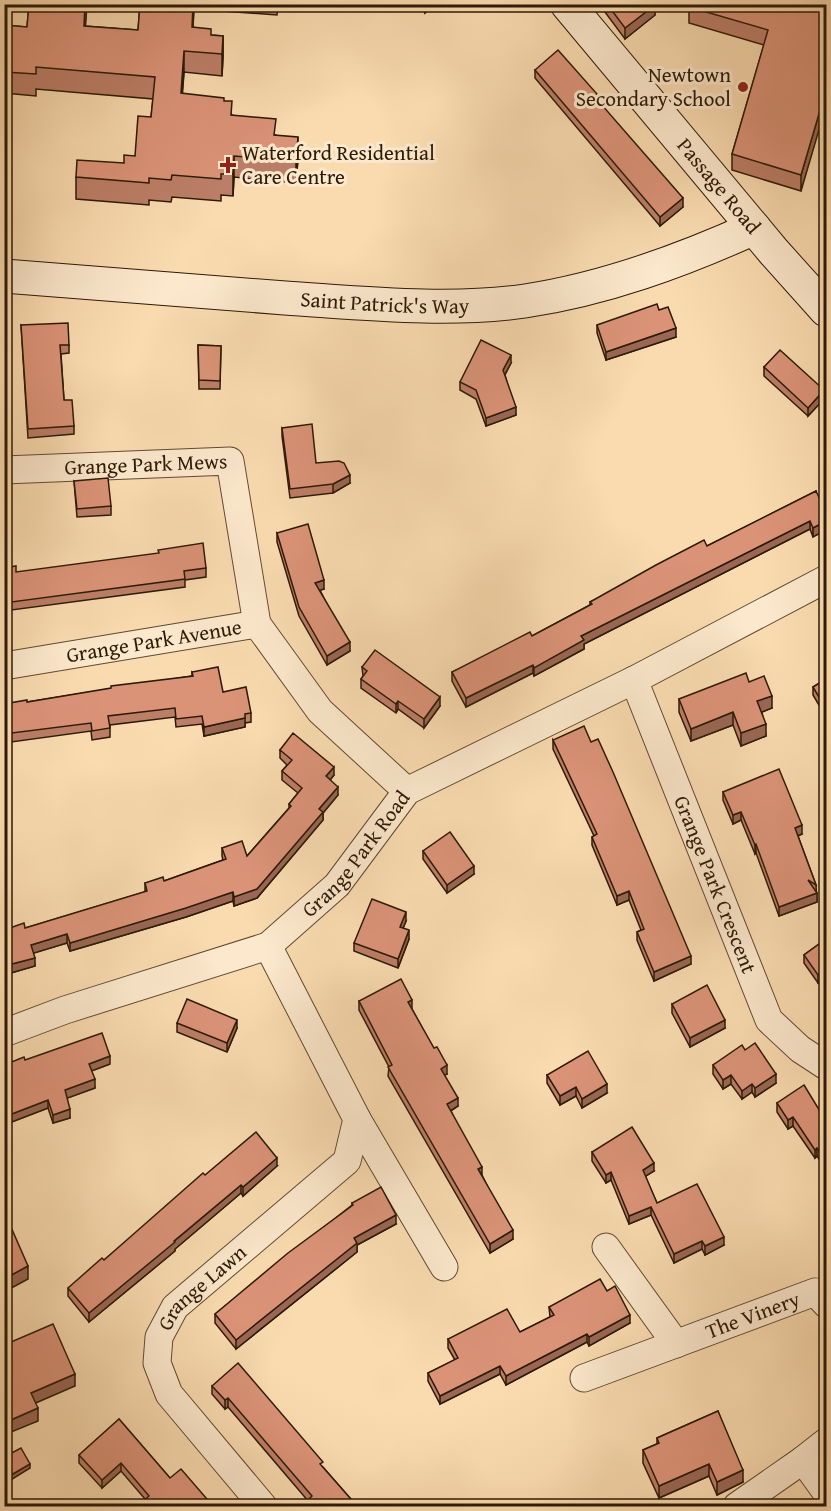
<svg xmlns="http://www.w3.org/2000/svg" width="831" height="1511" font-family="'Gentium Book Plus',serif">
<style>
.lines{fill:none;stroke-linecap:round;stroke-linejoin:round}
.street-casing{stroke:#604a30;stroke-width:29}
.secondary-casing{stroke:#2d1a06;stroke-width:35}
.street{stroke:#fce8cc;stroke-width:27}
.secondary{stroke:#fce8cc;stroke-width:33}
.wall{fill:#bc7e67;stroke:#2d1a06;stroke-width:1.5}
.shaded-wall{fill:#996754;stroke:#2d1a06;stroke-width:1.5}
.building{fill:#db9378;stroke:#2d1a06;stroke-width:1.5}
.poi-dot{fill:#8f2418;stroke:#fce8cc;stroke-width:2}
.labels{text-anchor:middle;stroke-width:6;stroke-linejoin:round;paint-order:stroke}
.poi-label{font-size:21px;fill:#2d1a06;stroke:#fce8cc;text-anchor:end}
.street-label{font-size:21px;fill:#2d1a06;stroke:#fce8cc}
</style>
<rect width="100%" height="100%" fill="#fadbb0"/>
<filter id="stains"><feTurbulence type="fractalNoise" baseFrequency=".00333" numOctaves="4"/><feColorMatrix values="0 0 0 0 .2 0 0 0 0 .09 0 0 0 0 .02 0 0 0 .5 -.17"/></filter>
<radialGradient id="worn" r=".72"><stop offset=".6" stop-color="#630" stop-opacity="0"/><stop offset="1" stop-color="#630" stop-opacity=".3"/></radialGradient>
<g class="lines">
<defs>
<g id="street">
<path id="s1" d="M4,470L230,461L257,624"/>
<path id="s2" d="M4,666L257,624L320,711L407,791"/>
<path id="s3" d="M634,680L769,1020L800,1049L826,1066"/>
<path id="s4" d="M4,1033L65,1010L268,946L337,885L407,791L634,680L826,579"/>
<polyline points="357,1119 444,1267"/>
<polyline points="606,1247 676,1344"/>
<path id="s5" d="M584,1378L815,1292L826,1304"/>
<polyline points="826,1442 803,1460 826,1492"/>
<path id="s6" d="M263,1506L169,1394L157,1363L159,1337L175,1307L347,1161L357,1119L268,946"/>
<polyline points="737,1506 803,1460"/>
</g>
<g id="secondary">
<path id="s7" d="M567,4L774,252L826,310"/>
<path id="s8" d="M4,276C98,284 192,291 285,298C363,303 448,312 525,301C605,289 681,261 754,228"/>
</g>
</defs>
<use href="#street" class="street-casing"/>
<use href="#secondary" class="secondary-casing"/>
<use href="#street" class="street"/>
<use href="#secondary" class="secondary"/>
</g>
<g class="wall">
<polygon points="29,4 87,4 85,26 138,30 140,4 278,4 277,15 194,9 193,27 211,35 223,36 223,57 222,76 184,72 182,94 224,101 232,115 276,135 298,159 296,183 234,177 233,196 221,195 221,201 172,197 171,202 149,200 149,205 76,199 76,177 124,163 135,156 151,117 153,99 36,89 36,96 4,93 4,25 27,27"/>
<polygon points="372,4 383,4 377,10"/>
<polygon points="418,4 435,4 425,13"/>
<polygon points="599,4 654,4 655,15 625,39"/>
<polygon points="826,4 801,191 732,170 732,154 764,45 689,23 689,7"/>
<polygon points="535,70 597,100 683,207 660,226 535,78"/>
<polygon points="659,310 676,337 606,360 597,333 597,325"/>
<polygon points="21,325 69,345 69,353 61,354 64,400 74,426 74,434 28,438"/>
<polygon points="198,345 221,346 220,389 199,389"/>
<polygon points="511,363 505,375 516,415 486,426 476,399 460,390 460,382"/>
<polygon points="764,367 824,399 808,416 764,376"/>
<polygon points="282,428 316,463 350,483 333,493 290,498 282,436"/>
<polygon points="74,481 111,506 111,515 77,517"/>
<polygon points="816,491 813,537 810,529 584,644 584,649 534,676 533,673 466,707 452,681 452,672 532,636 590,605 590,602 707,546"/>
<polygon points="277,533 324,589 320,590 350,651 327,665 299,616 277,542"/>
<polygon points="4,568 16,572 206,568 206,577 185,580 185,587 4,611"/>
<polygon points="362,667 440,706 424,728 398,709 396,713 361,688 361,679 363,676"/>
<polygon points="192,672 223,692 251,713 251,722 245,723 245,727 204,736 202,724 176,727 175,717 110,725 110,737 92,740 91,731 4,743 4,704 27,702 192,676"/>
<polygon points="826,679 826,717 813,695 813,687"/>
<polygon points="749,682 772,708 762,712 766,736 741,746 733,725 691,741 679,712 679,699"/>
<polygon points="553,740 691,964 654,981 637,940 637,932 641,930 629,900 617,905 592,845 592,837 594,836 553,749"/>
<polygon points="280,750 334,775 330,780 338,795 323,813 323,820 257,898 234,906 233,901 186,917 70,951 67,943 33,953 35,966 4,975 25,928 145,892 145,883 164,881 223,860 222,856 222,848 247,856 289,808 289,804 298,793 282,780 282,771 287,765 280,758"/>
<polygon points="723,792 802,834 798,836 816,885 817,902 779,916 756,853 755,854 741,820 733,824 723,800"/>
<polygon points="423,851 474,874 447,893 423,859"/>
<polygon points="406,921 403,928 409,939 398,968 354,951 354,943"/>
<polygon points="826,939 826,977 818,983 804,963 804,955"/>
<polygon points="359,1001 412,1009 447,1074 444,1075 458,1106 451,1111 513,1239 490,1253 388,1076 389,1067 359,1010"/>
<polygon points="672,1004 725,1028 690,1047 672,1013"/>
<polygon points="177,1023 237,1028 227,1052 177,1032"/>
<polygon points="745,1050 776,1083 755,1097 752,1092 742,1099 731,1084 723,1089 713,1074 713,1065"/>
<polygon points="25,1060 110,1064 91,1071 95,1088 67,1098 70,1118 53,1123 48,1108 4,1125 4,1065"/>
<polygon points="547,1075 607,1093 582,1108 576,1096 560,1105 547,1083"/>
<polygon points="777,1103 826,1121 826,1170 817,1156 815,1158 793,1126 788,1129 777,1112"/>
<polygon points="592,1152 654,1171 645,1176 657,1203 724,1245 705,1255 702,1249 674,1263 651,1215 629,1224 611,1180 606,1183 592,1161"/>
<polygon points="277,1166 243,1196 241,1193 175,1249 175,1251 89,1322 68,1296 68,1288 104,1260 205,1175"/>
<polygon points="352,1203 396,1224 357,1245 357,1252 236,1349 215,1323 215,1314 352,1205"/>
<polygon points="607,1291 630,1323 589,1346 587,1342 506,1385 500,1374 440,1404 428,1381 428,1373 455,1360 448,1348 448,1339 520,1332 550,1317 549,1307"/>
<polygon points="212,1386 323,1467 357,1506 309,1506 309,1502 228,1407 225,1409 212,1394"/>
<polygon points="718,1411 743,1482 717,1495 709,1476 659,1498 643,1463 643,1450 657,1444 657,1438"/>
<polygon points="119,1419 170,1478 213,1506 142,1506 142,1502 145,1499 121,1471 102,1488 79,1463 79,1455"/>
</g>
<g class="shaded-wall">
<polygon points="85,4 87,4 84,48 84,26"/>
<polygon points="193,4 194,4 192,49 192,27"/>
<polygon points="377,4 383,4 377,10"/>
<polygon points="425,4 435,4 425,13"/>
<polygon points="655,5 655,15 625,39 625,28"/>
<polygon points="223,36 223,57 222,76 222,54"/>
<polygon points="184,51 184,72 181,115 181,93"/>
<polygon points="826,90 826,106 801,191 801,175"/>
<polygon points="298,137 298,159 296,183 296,161"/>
<polygon points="234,156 234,177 233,196 233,174"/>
<polygon points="683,198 683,207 660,226 660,217"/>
<polygon points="676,328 676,337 606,360 606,352"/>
<polygon points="511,355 511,363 503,378 503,370"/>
<polygon points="824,390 824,399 808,416 808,408"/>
<polygon points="516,407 516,415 486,426 486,418"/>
<polygon points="350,475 350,483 333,493 333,484"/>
<polygon points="810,521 810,529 584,644 584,649 534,676 534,668 581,636"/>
<polygon points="826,521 826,530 813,537 813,528"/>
<polygon points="324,580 324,589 315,592 315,583"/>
<polygon points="350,642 350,651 327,665 327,656"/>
<polygon points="533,665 533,673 466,707 466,698"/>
<polygon points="772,696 772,708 757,714 757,701"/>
<polygon points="440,697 440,706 424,728 424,719"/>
<polygon points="398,701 398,709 396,713 396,704"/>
<polygon points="733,712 733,725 691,741 691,729"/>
<polygon points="245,718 245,727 204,736 204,727"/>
<polygon points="766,724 766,736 741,746 741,733"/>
<polygon points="334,767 334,775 326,785 326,776"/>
<polygon points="338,787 338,795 323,813 323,820 257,898 234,906 234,897 319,809"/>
<polygon points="741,812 741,820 733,824 733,815"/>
<polygon points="802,825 802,834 795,837 795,828"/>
<polygon points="756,844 756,853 755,854 755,845"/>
<polygon points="474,866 474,874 447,893 447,885"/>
<polygon points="629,891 629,900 617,905 617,896"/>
<polygon points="233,892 233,901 186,917 70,951 70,943"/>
<polygon points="817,893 817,902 779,916 779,907"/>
<polygon points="406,912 406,921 400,936 400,927"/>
<polygon points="409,930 409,939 398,968 398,959"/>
<polygon points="67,934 67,943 31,954 31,945"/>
<polygon points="691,956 691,964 654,981 654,972"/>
<polygon points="35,958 35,966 4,975 4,966"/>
<polygon points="826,969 826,977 818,983 818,975"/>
<polygon points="412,1000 412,1009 408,1011 408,1002"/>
<polygon points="237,1020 237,1028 227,1052 227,1043"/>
<polygon points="725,1020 725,1028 690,1047 690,1038"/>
<polygon points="110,1056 110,1064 89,1072 89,1064"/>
<polygon points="447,1065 447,1074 441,1077 441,1069"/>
<polygon points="776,1074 776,1083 755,1097 755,1088"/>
<polygon points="731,1075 731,1084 723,1089 723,1080"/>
<polygon points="95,1079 95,1088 65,1099 65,1090"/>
<polygon points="607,1084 607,1093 582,1108 582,1099"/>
<polygon points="752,1084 752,1092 742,1099 742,1091"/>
<polygon points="576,1087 576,1096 560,1105 560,1096"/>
<polygon points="458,1098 458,1106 447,1113 447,1104"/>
<polygon points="48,1100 48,1108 4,1125 4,1117"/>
<polygon points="70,1109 70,1118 53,1123 53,1115"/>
<polygon points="793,1117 793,1126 788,1129 788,1120"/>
<polygon points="817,1148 817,1156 815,1158 815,1150"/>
<polygon points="277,1158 277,1166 243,1196 243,1187"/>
<polygon points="654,1163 654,1171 643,1178 643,1170"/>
<polygon points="482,1167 482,1175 478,1169"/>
<polygon points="611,1172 611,1180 606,1183 606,1175"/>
<polygon points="241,1185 241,1193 175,1249 175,1251 89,1322 89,1313"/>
<polygon points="651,1207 651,1215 629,1224 629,1216"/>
<polygon points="396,1215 396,1224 357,1245 357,1252 236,1349 236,1340 354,1238"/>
<polygon points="513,1230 513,1239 490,1253 490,1244"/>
<polygon points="724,1237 724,1245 705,1255 705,1246"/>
<polygon points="702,1241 702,1249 674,1263 674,1254"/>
<polygon points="28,1266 28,1279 4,1292 4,1279"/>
<polygon points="630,1315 630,1323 589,1346 589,1337"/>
<polygon points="587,1334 587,1342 506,1385 506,1376"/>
<polygon points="500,1366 500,1374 440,1404 440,1396"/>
<polygon points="75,1374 75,1386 31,1405 31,1393"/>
<polygon points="228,1398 228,1407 225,1409 225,1400"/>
<polygon points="38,1408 38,1421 4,1435 4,1423"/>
<polygon points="121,1463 121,1471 102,1488 102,1480"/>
<polygon points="30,1464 30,1468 6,1483 6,1478"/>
<polygon points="709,1464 709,1476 659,1498 659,1486"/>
<polygon points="743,1470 743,1482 717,1495 717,1482"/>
</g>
<g class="building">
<polygon points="29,4 85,4 84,26 138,30 140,4 193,4 192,27 211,29 211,35 223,36 222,54 184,51 181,93 224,98 224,101 232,101 231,115 276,119 274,135 298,137 296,161 234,156 233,174 221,174 221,179 172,175 171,180 149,178 149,183 76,177 77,160 124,163 124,155 135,156 138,116 151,117 155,77 36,67 36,74 4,72 4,25 27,27"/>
<polygon points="607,4 654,4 655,5 625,28"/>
<polygon points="690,4 826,4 826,90 801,175 732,154 768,30 689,7"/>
<polygon points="558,50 597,94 594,96 683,198 660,217 535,70"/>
<polygon points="657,304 659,310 668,307 676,328 606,352 597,325"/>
<polygon points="68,323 69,345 60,345 64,400 72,400 74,426 28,429 21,325"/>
<polygon points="481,340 511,355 503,370 516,407 486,418 476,390 460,382"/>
<polygon points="198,345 221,346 220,381 199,380"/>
<polygon points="780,350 824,390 808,408 764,367"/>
<polygon points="312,424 316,463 339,461 344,463 350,475 333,484 290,489 282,428"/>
<polygon points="108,478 111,506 77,509 74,481"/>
<polygon points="816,491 826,512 826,521 813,528 810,521 581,636 584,640 534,668 533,665 466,698 452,672 530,632 532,636 592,604 590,602 656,565 704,540 707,546"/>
<polygon points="308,524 324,580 315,583 350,642 327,656 299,607 277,533"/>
<polygon points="203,543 206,568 184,571 185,579 4,603 4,568 16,566 16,572 159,553 158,550"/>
<polygon points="375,650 440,697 424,719 398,701 396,704 361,679 367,671 362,667"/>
<polygon points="218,667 223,692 246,687 251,713 245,714 245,718 204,727 202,716 176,719 175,708 108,716 110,728 92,731 91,723 4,734 4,704 27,700 27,702 111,688 111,686 193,676 192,672"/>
<polygon points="746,673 749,682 764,676 772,696 757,701 766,724 741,733 733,712 691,729 679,699"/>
<polygon points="826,679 826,709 813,687"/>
<polygon points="584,726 591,742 598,739 613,772 691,956 654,972 637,932 644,929 629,891 617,896 592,837 597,834 553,740"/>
<polygon points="293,733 334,767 326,776 338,787 319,809 323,812 257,889 234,897 233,892 186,908 70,943 67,934 31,945 35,958 4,966 4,930 24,923 25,928 147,891 145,883 163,877 164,881 226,859 222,848 242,841 247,856 291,806 289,804 302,788 282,771 292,760 280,750"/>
<polygon points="779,769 802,825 795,828 816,885 808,880 817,893 779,907 756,844 755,845 741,812 733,815 723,792"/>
<polygon points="450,832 474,866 447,885 423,851"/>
<polygon points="372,899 406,912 400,927 409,930 398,959 354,943"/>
<polygon points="826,939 826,969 818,975 804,955"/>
<polygon points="401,979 412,1000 408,1002 434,1048 437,1047 447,1065 441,1069 458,1098 447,1104 482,1167 478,1169 513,1230 490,1244 388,1067 392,1065 359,1001"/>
<polygon points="707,985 725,1020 690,1038 672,1004"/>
<polygon points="187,999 237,1020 227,1043 177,1023"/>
<polygon points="102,1033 110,1056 89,1064 95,1079 65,1090 70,1109 53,1115 48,1100 4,1117 4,1065 24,1057 25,1060"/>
<polygon points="755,1043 776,1074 755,1088 752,1084 742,1091 731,1075 723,1080 713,1065 742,1045 745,1050"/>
<polygon points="588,1051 607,1084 582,1099 576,1087 560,1096 547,1075"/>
<polygon points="804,1085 826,1121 826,1161 817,1148 815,1150 793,1117 788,1120 777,1103"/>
<polygon points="632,1127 654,1163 643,1170 657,1203 697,1184 724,1237 705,1246 702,1241 674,1254 651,1207 629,1216 611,1172 606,1175 592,1152"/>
<polygon points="256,1132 277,1158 243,1187 241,1185 174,1241 175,1242 89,1313 68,1288 102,1258 104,1260 203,1173 205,1175"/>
<polygon points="381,1187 396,1215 354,1238 357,1243 236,1340 215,1314 288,1253 353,1205 352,1203"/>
<polygon points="7,1218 28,1266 4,1279 4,1219"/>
<polygon points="600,1279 607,1291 615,1286 630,1315 589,1337 587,1334 506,1376 500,1366 440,1396 428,1373 458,1358 448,1339 507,1309 520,1332 554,1315 549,1307"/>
<polygon points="53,1324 75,1374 31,1393 38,1408 4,1423 4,1345"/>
<polygon points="238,1363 323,1462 320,1464 357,1506 316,1506 309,1499 312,1496 228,1398 225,1400 212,1386"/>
<polygon points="718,1411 743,1470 717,1482 709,1464 659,1486 643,1450 659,1443 657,1438"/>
<polygon points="119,1419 170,1478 181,1469 213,1506 171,1506 170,1505 168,1506 146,1506 142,1502 149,1496 121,1463 102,1480 79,1455"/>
<polygon points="21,1448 30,1464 6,1478 4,1476 4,1457"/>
</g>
<g class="poi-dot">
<circle cx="743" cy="87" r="6"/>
<path d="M225 156h6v6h6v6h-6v6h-6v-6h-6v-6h6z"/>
</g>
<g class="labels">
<g class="poi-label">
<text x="731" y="82">Newtown<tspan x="731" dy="24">Secondary School</tspan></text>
<text x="242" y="160" text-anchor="start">Waterford Residential<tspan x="242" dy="24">Care Centre</tspan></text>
</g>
<g class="street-label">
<text dy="7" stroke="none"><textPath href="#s7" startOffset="237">Passage Road</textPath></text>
<text dy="7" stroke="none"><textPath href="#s8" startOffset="382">Saint Patrick's Way</textPath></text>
<text dy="7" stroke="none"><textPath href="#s1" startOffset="142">Grange Park Mews</textPath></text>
<text dy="7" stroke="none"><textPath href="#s2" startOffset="152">Grange Park Avenue</textPath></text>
<text dy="7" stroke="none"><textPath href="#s4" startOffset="406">Grange Park Road</textPath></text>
<text dy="7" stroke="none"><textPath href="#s3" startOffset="220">Grange Park Crescent</textPath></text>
<text dy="7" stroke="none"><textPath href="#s6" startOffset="272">Grange Lawn</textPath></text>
<text dy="7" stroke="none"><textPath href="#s5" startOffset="180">The Vinery</textPath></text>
</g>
</g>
<rect width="831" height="1511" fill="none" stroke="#fadbb0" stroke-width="24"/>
<rect x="6" y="6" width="819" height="1499" fill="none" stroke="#2d1a06" stroke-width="3"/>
<rect x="12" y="12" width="807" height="1487" fill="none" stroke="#2d1a06" stroke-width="1.5"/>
<rect width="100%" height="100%" filter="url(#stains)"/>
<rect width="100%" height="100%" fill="url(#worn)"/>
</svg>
